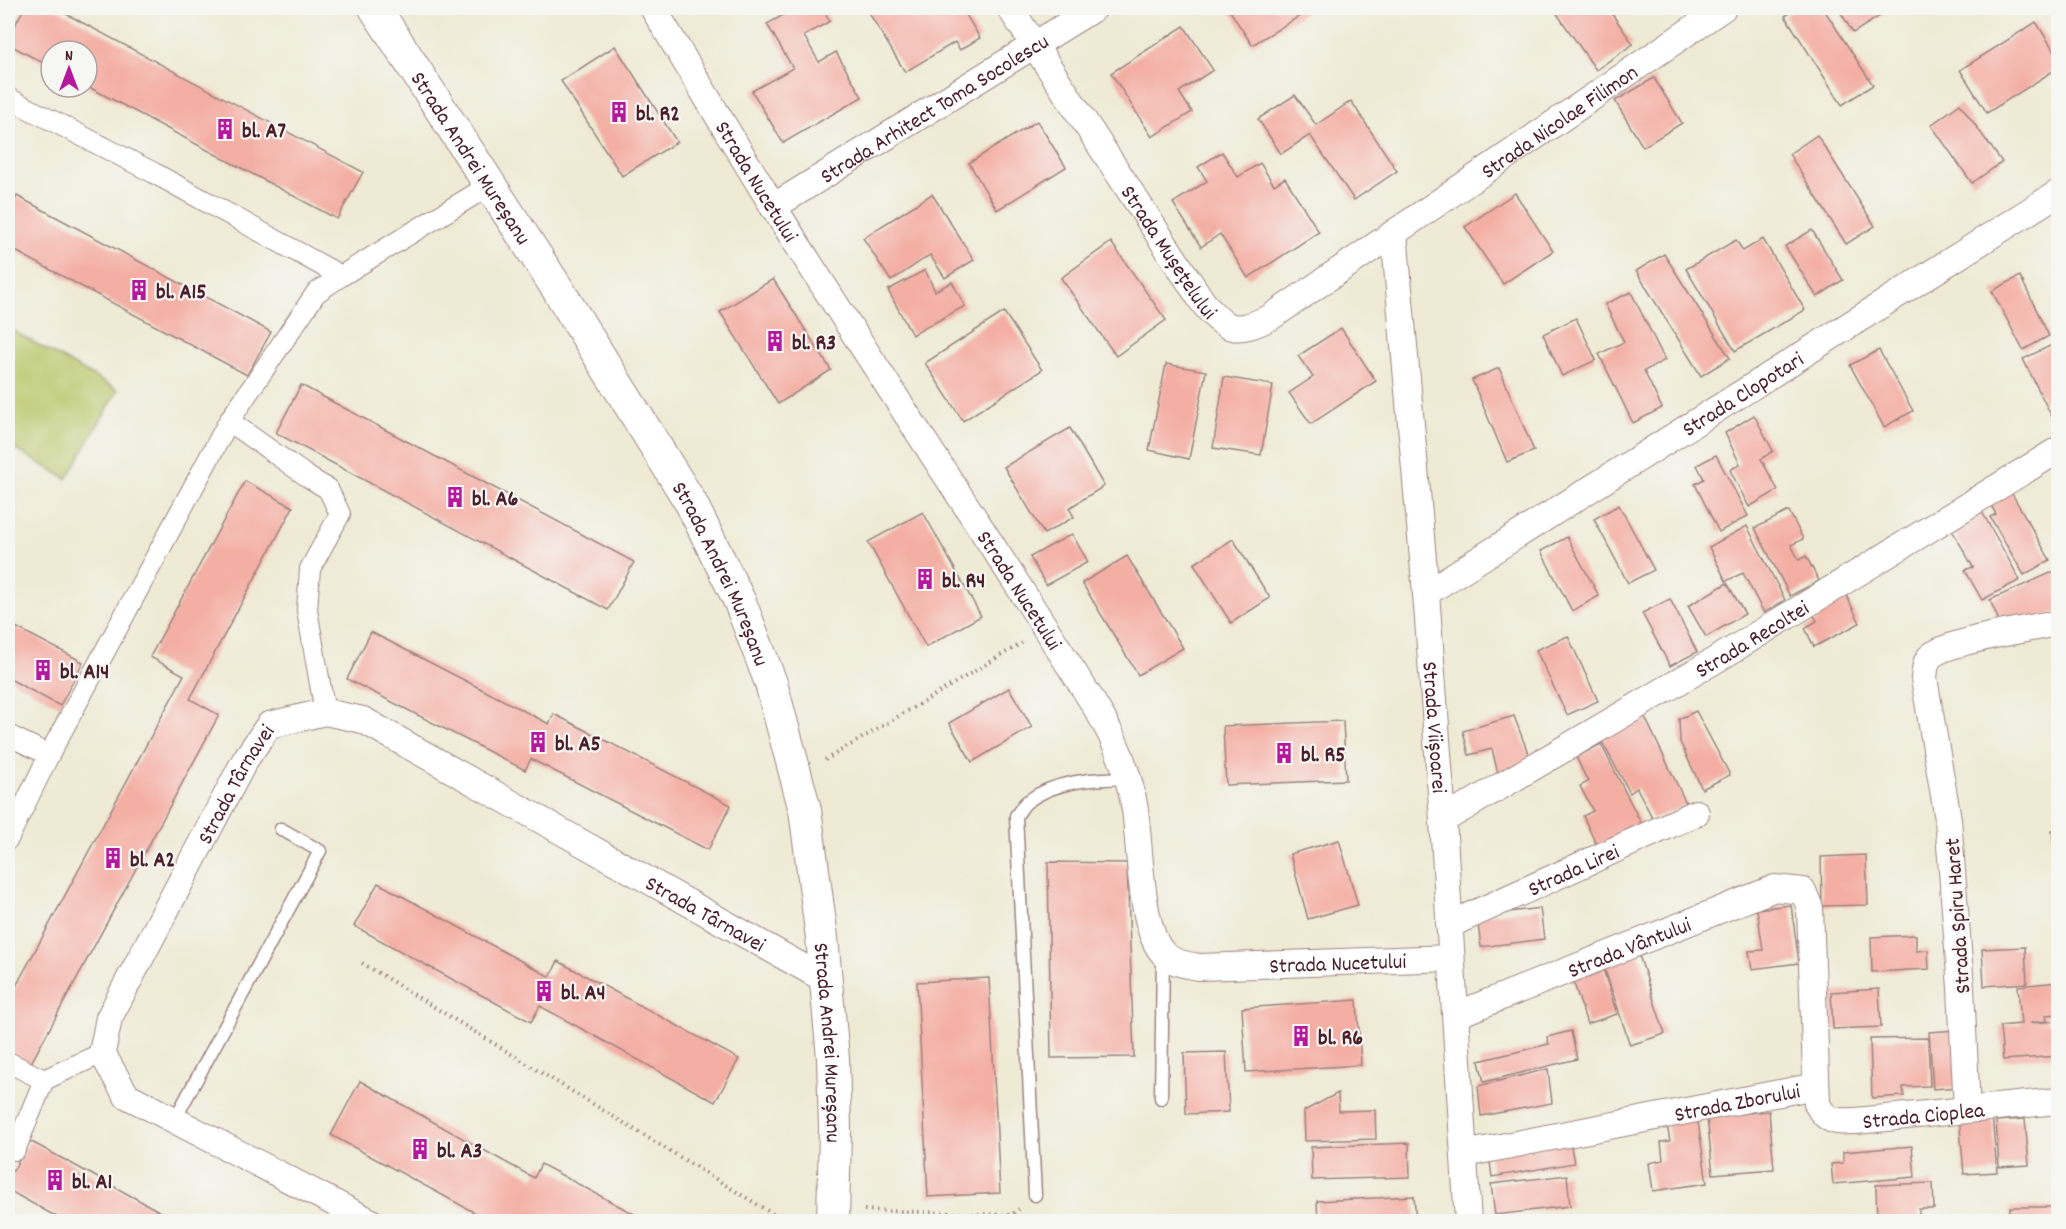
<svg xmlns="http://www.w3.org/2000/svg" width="2066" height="1229" font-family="Dekko,sans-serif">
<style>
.green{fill:#b7c668;stroke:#80724a;stroke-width:1.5}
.building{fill:#f4afa4}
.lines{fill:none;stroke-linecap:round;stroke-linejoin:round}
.service-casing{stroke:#9c8480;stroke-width:15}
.pedestrian-casing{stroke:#9c8480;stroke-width:22}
.minor-casing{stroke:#9c8480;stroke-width:28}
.tertiary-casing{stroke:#9c8480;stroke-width:34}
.path{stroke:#9c8480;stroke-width:4;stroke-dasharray:1.5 4.5;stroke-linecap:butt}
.service{stroke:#fff;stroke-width:12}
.pedestrian{stroke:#fff;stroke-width:20}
.minor{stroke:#fff;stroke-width:26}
.tertiary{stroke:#fff;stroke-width:32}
.labels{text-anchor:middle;stroke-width:4.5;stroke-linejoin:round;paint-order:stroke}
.street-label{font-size:22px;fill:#4a1f2b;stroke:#f6f6f2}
.poi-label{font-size:22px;font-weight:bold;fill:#4a1f2b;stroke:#f6f6f2;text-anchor:start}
</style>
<rect width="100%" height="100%" fill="#f6f6f2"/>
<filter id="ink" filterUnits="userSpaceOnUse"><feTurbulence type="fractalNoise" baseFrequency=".0167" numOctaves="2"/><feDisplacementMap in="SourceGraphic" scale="12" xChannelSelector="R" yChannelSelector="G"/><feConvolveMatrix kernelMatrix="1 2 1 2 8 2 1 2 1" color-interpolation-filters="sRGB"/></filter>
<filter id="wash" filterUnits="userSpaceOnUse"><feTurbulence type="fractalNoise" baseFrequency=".008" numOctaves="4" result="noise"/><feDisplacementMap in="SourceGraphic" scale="24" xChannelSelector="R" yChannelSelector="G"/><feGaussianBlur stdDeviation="1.35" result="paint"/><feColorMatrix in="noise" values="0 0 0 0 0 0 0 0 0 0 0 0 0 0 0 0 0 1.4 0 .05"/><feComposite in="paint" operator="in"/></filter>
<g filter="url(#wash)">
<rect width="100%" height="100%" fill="#eeead4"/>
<polygon class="green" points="8,328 118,390 67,479 8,445"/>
<g id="blocks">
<g class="building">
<polygon points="24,8 55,8 363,172 337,219 87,86 87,51 51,51 51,67 8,44 8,39"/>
<polygon points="796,8 822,8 830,21 804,36 819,62 836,52 862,97 783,143 752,91 793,68 767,24"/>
<polygon points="866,8 962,8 980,38 960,50 955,42 905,72"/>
<polygon points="1228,8 1313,8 1252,45"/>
<polygon points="1553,8 1608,8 1633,44 1596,70"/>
<polygon points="1798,8 1823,8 1873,85 1842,105 1785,16"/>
<polygon points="1838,8 1879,8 1883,14 1853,33"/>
<polygon points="2036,22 2058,57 2058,68 1987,113 1960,70"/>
<polygon points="1184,26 1213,70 1179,92 1192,112 1152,137 1111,73"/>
<polygon points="615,46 677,142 622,176 561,81"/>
<polygon points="1654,78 1682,123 1643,147 1615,101"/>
<polygon points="1295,95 1316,125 1351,101 1397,171 1354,200 1310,135 1281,154 1258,119"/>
<polygon points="1960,104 2002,162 1972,183 1931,125"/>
<polygon points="1037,121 1066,167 997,210 969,163"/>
<polygon points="1817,135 1875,226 1846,244 1789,154"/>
<polygon points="1222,152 1238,177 1260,163 1274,185 1285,178 1319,232 1248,278 1220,234 1201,247 1173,203 1207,181 1198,167"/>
<polygon points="1515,193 1553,251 1503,284 1465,227"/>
<polygon points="932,194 974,260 945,278 930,255 891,281 863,238"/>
<polygon points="17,196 271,332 247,375 8,247 8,215"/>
<polygon points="1812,230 1843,280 1817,297 1785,246"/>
<polygon points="1763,239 1805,310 1735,351 1686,269 1736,240 1743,251"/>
<polygon points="1111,242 1166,320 1116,356 1061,278"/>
<polygon points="1664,254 1730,358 1701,376 1636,271"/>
<polygon points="925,270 935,291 952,282 965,306 912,335 888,290"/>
<polygon points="2020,276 2049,336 2023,350 1992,291"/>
<polygon points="773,279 831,370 778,404 720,312"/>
<polygon points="1631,292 1665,360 1644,371 1662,408 1633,423 1599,354 1624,342 1605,304"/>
<polygon points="1004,312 1042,370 963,421 925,363"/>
<polygon points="1576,318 1596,360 1562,376 1543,334"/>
<polygon points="1341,328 1376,381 1311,424 1289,393 1313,377 1298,356"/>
<polygon points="2054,344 2058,353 2058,429 2023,359"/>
<polygon points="1879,350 1913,411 1884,427 1850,365"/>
<polygon points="1166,364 1206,371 1189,459 1149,450"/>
<polygon points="1499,368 1534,451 1507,462 1472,380"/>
<polygon points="1224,377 1273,385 1261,455 1213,448"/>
<polygon points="301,385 634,562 608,610 276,433"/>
<polygon points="1754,415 1773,451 1761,459 1778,490 1749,507 1730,470 1740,464 1725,433"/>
<polygon points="1070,428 1104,486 1069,508 1074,517 1044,534 1004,467"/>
<polygon points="1716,455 1748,516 1719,532 1695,484 1704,479 1697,465"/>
<polygon points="245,481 293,507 190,699 219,715 30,1065 8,1053 8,1001 184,675 150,657"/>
<polygon points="2011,492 2050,560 2024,575 1990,517 1996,514 1990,504"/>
<polygon points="1619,505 1654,570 1628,583 1594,519"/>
<polygon points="1981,510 2020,580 1982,600 1965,570 1973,567 1951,528"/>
<polygon points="1789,511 1803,539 1791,545 1799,560 1806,556 1819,581 1790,596 1755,528"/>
<polygon points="923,512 981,616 926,647 868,542"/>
<polygon points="1747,526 1785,600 1764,613 1743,573 1726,581 1709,547"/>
<polygon points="1072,534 1088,562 1046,585 1030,557"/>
<polygon points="1567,537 1599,596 1572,611 1541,551"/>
<polygon points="1233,539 1270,598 1231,623 1194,564"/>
<polygon points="1127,556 1183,648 1138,675 1082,583"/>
<polygon points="2055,571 2058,578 2058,612 2002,628 1990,600"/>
<polygon points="1727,583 1745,614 1706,637 1688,606"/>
<polygon points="1846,595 1860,623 1814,647 1805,628 1817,621 1812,612"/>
<polygon points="1670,599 1697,652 1670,666 1642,613"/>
<polygon points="8,623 83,662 60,706 8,678"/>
<polygon points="371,632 549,724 554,714 731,805 708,850 531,759 525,770 347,679"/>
<polygon points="1568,636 1598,701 1567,715 1536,650"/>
<polygon points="1009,688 1032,727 972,762 949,723"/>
<polygon points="1696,711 1730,775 1702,789 1680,742 1679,719"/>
<polygon points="1644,715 1687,805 1653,819 1637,788 1630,793 1600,738"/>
<polygon points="1514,716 1531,761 1498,774 1492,749 1469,755 1463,731"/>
<polygon points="1343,721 1346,780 1226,785 1223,726"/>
<polygon points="1601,744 1643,827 1597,846 1583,816 1593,811 1580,786 1588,782 1576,757"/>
<polygon points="2058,829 2058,861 2056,861 2052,830"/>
<polygon points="1339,840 1358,905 1308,919 1290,854"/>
<polygon points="1866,855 1868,905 1822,906 1821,857"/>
<polygon points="1048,862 1127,863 1134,1057 1051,1058"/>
<polygon points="378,883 550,977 558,961 739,1059 715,1102 540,1006 531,1022 354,926"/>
<polygon points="1791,905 1799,963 1752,969 1749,951 1763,950 1757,909"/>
<polygon points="1540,908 1544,939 1481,947 1477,916"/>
<polygon points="2058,910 2058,954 2057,955 2054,911"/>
<polygon points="1916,935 1916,951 1928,950 1929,969 1872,972 1871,937"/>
<polygon points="2025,947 2027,983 1984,986 1982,949"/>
<polygon points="1637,949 1665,1034 1630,1045 1602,961"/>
<polygon points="1602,965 1617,1014 1587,1024 1571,974"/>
<polygon points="989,978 1000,1193 928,1197 917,982"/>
<polygon points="2058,982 2058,1014 2046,1015 2047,1021 2030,1023 2058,1021 2058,1056 2003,1060 2000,1026 2021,1024 2018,986"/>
<polygon points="1879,989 1881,1027 1833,1029 1831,992"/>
<polygon points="1357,1000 1361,1065 1246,1072 1242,1008"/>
<polygon points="1956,1030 1960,1087 1933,1089 1929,1032"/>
<polygon points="1571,1031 1577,1059 1484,1082 1479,1061 1549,1044 1547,1037"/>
<polygon points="1928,1038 1930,1086 1903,1087 1904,1096 1872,1098 1870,1039"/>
<polygon points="1226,1052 1229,1112 1186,1114 1184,1053"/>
<polygon points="1548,1069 1552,1103 1481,1116 1478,1086"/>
<polygon points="360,1081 534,1178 541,1164 649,1222 532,1222 519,1215 514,1222 492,1222 331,1135"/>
<polygon points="1338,1093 1339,1111 1375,1110 1376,1139 1305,1141 1304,1111"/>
<polygon points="1769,1111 1774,1169 1713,1174 1707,1117"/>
<polygon points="1992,1113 1997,1172 1964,1174 1959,1116"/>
<polygon points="1697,1115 1707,1183 1653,1191 1649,1163 1663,1160 1661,1142 1670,1141 1666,1120"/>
<polygon points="2025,1119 2029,1165 1999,1167 1996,1121"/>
<polygon points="30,1141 179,1222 66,1222 8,1190 8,1168 13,1171"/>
<polygon points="1570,1142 1574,1163 1492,1177 1489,1155"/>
<polygon points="1409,1143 1410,1177 1312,1180 1311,1147"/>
<polygon points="1912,1146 1915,1177 1833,1184 1831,1164 1843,1163 1843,1152"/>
<polygon points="1567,1175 1570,1206 1495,1215 1491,1184"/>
<polygon points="1933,1183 1934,1209 1919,1209 1919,1222 1877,1222 1876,1185"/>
<polygon points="1414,1196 1416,1222 1318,1222 1317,1201"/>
<rect x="2010" y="1207" width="48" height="15"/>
</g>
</g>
</g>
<g filter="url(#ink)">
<use href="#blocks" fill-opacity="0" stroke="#9c8480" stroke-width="1.5"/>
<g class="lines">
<defs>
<g id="service">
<polyline points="1161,1098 1163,955"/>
<polyline points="175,1119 320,851 281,829"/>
<path d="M1035,1195L1016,816C1020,811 1023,804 1028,801C1056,780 1094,779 1128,778"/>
</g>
<g id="pedestrian">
<polyline points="8,98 154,173 341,276 316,293 229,421"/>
<polyline points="341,276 490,185"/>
<polyline points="8,735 49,755 8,839"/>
<polyline points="49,755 229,421 308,477 328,489 340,514 310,569 307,610 325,712"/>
<polyline points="8,1062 44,1080 102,1053"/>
<polyline points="15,1150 44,1080"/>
</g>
<g id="minor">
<path id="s1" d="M653,8C693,74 732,140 773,206C877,372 987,535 1092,701C1113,734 1129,771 1135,810C1140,844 1140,930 1163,953C1172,963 1187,965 1199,967L1451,958"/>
<path id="s2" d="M1010,8L1202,301C1226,332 1236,334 1271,317L1723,8"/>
<path id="s3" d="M773,207L1094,8"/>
<path id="s4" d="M1394,233L1426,593L1443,820L1468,1222"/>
<path id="s5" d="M1426,593L2058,193"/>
<path id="s6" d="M1443,820L1724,655L2058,450"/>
<path id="s7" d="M1449,925L1696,813"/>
<path id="s8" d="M1456,1015L1775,888L1803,891L1810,908L1817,1104C1827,1123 1836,1122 1856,1121L2058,1101"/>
<path d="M1967,1110L1961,988L1948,819L1924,678C1925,671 1925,662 1930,657C1944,642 2023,630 2046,625H2058"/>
<path id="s9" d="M1464,1154L1816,1086"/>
<path id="s10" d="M371,1222L126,1095L102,1053L109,1018L245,760L269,725L325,712L363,720L826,980"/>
</g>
<g id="tertiary">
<path id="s11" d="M375,8L557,288L691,503L740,602L771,683L805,810L822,938L833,1058L835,1129L833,1222"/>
</g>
</defs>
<use href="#service" class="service-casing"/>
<use href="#pedestrian" class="pedestrian-casing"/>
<use href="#minor" class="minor-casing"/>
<use href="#tertiary" class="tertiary-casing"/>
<g class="path">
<polyline points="825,760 1022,643"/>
<polyline points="362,963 786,1222"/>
<polyline points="864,1210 1011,1215 1019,1209"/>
</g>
<use href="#service" class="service"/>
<use href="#pedestrian" class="pedestrian"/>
<use href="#minor" class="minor"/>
<use href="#tertiary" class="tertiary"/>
</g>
</g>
<defs>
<symbol id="building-bare" viewBox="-9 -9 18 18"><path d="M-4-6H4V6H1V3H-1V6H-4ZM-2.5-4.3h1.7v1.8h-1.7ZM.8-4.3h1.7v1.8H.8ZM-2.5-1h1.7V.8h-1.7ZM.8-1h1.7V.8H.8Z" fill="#b5179e" stroke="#f6f6f2" stroke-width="2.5" paint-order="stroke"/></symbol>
</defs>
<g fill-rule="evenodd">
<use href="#building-bare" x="604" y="97" width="30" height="30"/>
<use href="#building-bare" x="210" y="114" width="30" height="30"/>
<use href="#building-bare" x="124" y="275" width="30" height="30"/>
<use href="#building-bare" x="760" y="326" width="30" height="30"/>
<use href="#building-bare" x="440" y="482" width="30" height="30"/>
<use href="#building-bare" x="910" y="564" width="30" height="30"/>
<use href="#building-bare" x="28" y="655" width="30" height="30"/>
<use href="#building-bare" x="523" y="727" width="30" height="30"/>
<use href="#building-bare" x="1269" y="738" width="30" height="30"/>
<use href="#building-bare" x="98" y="843" width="30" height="30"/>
<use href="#building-bare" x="529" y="976" width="30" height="30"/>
<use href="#building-bare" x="1286" y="1021" width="30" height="30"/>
<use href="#building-bare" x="405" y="1134" width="30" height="30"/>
<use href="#building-bare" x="40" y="1165" width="30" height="30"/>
</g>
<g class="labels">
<g class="street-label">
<text dy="8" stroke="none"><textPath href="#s3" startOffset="189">Strada Arhitect Toma Socolescu</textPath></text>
<text dy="8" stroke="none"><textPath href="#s2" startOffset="780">Strada Nicolae Filimon</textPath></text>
<text dy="8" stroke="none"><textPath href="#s11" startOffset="178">Strada Andrei Mureșanu</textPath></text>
<text dy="8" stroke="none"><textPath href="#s1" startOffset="202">Strada Nucetului</textPath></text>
<text dy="8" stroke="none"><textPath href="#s2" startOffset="291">Strada Mușețelului</textPath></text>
<text dy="8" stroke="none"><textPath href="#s5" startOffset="374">Strada Clopotari</textPath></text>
<text dy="8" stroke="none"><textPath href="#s11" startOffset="664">Strada Andrei Mureșanu</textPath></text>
<text dy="8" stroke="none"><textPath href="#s1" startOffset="688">Strada Nucetului</textPath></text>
<text dy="8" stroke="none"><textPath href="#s6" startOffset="358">Strada Recoltei</textPath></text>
<text dy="8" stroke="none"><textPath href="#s4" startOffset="496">Strada Viișoarei</textPath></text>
<text dy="8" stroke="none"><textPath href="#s10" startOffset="626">Strada Târnavei</textPath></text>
<text dy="8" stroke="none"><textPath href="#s7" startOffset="136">Strada Lirei</textPath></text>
<text dy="8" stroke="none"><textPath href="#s10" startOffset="1184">Strada Târnavei</textPath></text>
<text transform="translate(1956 916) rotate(-94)" y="8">Strada Spiru Haret</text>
<text dy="8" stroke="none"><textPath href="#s8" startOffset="186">Strada Vântului</textPath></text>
<text dy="8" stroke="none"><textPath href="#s1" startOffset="1264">Strada Nucetului</textPath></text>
<text dy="8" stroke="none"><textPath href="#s11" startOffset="1150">Strada Andrei Mureșanu</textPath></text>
<text dy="8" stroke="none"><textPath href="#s9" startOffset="278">Strada Zborului</textPath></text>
<text dy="8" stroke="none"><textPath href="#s8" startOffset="700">Strada Cioplea</textPath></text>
</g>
<g class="poi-label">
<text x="636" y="120">bl. R2</text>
<text x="242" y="137">bl. A7</text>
<text x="156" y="298">bl. A15</text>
<text x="792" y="349">bl. R3</text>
<text x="472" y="505">bl. A6</text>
<text x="942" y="587">bl. R4</text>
<text x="60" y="678">bl. A14</text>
<text x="555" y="750">bl. A5</text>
<text x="1301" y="761">bl. R5</text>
<text x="130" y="866">bl. A2</text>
<text x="561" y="999">bl. A4</text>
<text x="1318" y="1044">bl. R6</text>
<text x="437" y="1157">bl. A3</text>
<text x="72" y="1188">bl. A1</text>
</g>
</g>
<rect width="2066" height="1229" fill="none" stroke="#f6f6f2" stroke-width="30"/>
<g transform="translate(69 69)"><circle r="28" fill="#f6f6f2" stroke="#b1a0a2" stroke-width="1.5"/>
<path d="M0-4.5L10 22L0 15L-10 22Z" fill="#b5179e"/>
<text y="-9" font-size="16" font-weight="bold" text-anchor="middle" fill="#4a1f2b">N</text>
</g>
</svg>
